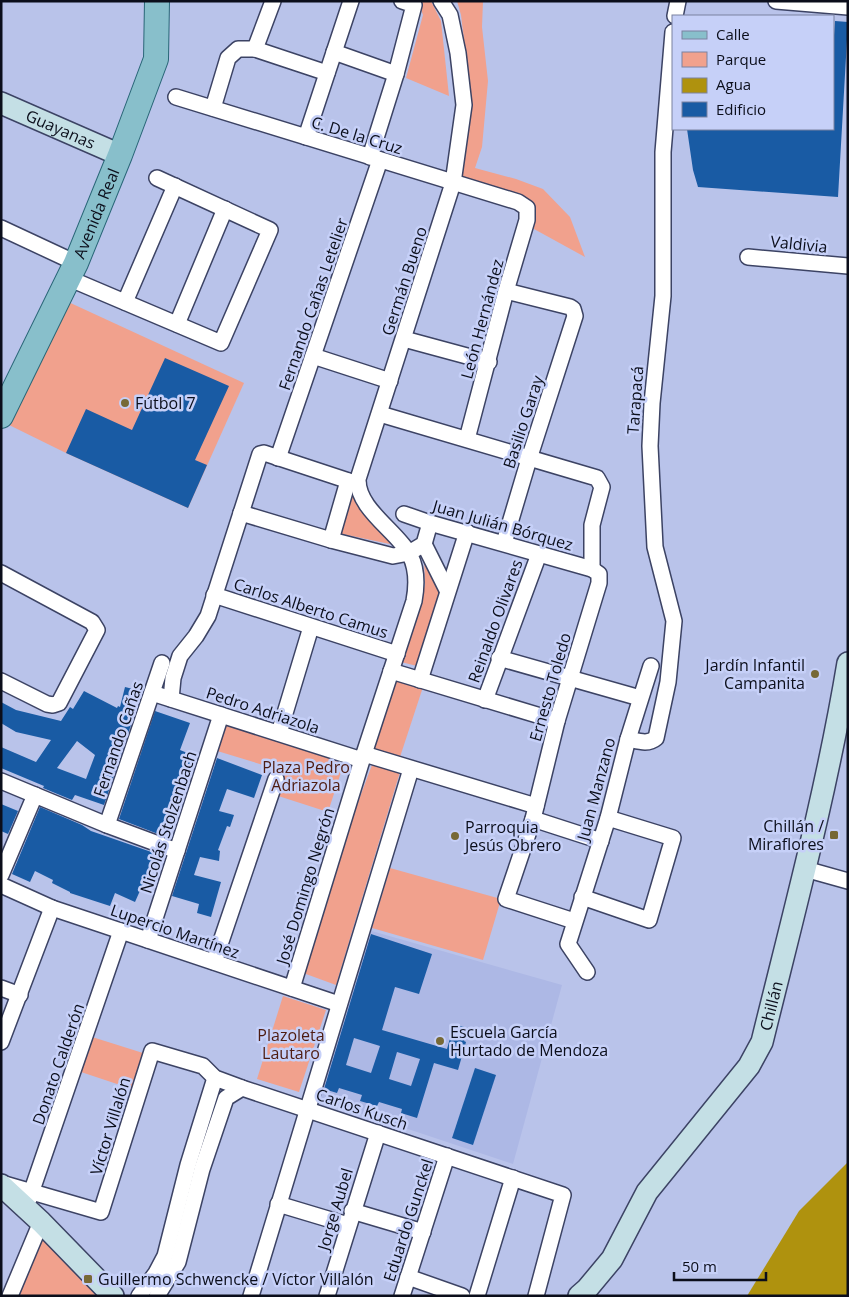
<svg xmlns="http://www.w3.org/2000/svg" width="849" height="1297" font-family="'Open Sans',sans-serif">
<style>
.built{fill:#adb8e5}
.green{fill:#f1a18d}
.water{fill:#af920e}
.building{fill:#195ba4;fill-rule:evenodd}
.lines{fill:none;stroke-linecap:round;stroke-linejoin:round}
.street-casing{stroke:#3c4364;stroke-width:18}
.secondary-casing{stroke:#3c4364;stroke-width:24}
.primary-casing{stroke:#296677;stroke-width:26}
.street{stroke:#fff;stroke-width:15}
.secondary{stroke:#c4dfe5;stroke-width:21}
.primary{stroke:#88bfcb;stroke-width:24}
.poi-dot{fill:#776936;stroke:#c6d0f8;stroke-width:2}
.labels{text-anchor:middle;stroke-width:5;stroke-linejoin:round;paint-order:stroke}
.street-label{font-size:16px;fill:#0b0e1b;stroke:#c6d0f8}
.poi-label{font-size:16px;fill:#0b0e1b;stroke:#c6d0f8;text-anchor:start}
.park-label{font-size:16px;fill:#4e1c11;stroke:#c6d0f8}
</style>
<rect width="100%" height="100%" fill="#b9c3ea"/>
<polygon class="built" points="368,930 562,985 513,1164 315,1098"/>
<g class="green">
<polygon points="418,1 431,1 441,21 449,96 406,78 423,15"/>
<polygon points="457,1 483,1 482,27 488,81 482,147 475,168 516,179 543,189 570,217 585,257 534,229 535,204 470,181 459,180 464,142 469,81 461,15"/>
<polygon points="64,300 244,383 188,508 66,453 5,423"/>
<polygon points="352,486 399,546 338,533"/>
<polygon points="424,559 443,591 421,667 401,662 425,585"/>
<polygon points="394,678 423,687 400,757 371,748"/>
<polygon points="223,721 345,760 328,812 269,793 267,796 276,769 214,750"/>
<polygon points="372,765 400,772 336,985 295,970"/>
<polygon points="390,868 501,899 483,960 372,928"/>
<polygon points="283,996 326,1010 299,1092 257,1079"/>
<polygon points="89,1036 143,1053 132,1089 78,1071"/>
<polygon points="45,1233 111,1296 19,1296"/>
</g>
<polygon class="water" points="848,1162 848,1296 747,1296 799,1211"/>
<g class="building">
<polygon points="835,21 848,22 838,197 698,187 693,170 687,129 833,129 833,49"/>
<polygon points="165,358 229,386 195,460 207,465 188,508 66,453 86,409 132,430"/>
<path d="M125,687L137,690L132,712L135,713L104,805L75,795L72,800L43,788L44,786L1,768V747L36,762L51,740L16,732L1,723V702L16,710L61,721L70,707L73,709L84,691L117,708L118,706L120,707ZM77,741L95,755L86,779L57,768Z"/>
<polygon points="155,711 190,723 180,750 195,756 166,837 119,819"/>
<polygon points="217,758 262,775 254,798 227,789 219,811 234,815 230,827 227,826 218,850 220,851 219,861 200,857 194,875 221,882 211,917 197,913 199,904 172,896"/>
<polygon points="1,804 18,811 8,834 1,831"/>
<polygon points="40,807 82,825 91,831 160,855 155,869 150,868 135,902 115,893 110,906 70,893 70,892 52,883 53,880 35,871 30,882 12,874"/>
<path d="M371,934L432,954L419,994L395,987L382,1030L447,1049L454,1024L468,1028L464,1041L466,1042L458,1070L434,1063L417,1118L401,1113L402,1109L379,1102L377,1106L360,1101L362,1095L339,1088L337,1093L324,1089ZM354,1038L380,1046L371,1073L346,1065ZM397,1052L420,1059L411,1086L389,1079Z"/>
<polygon points="475,1068 496,1075 473,1145 452,1138"/>
</g>
<g class="lines">
<defs>
<g id="street">
<polyline points="776,1 848,7"/>
<polyline points="675,16 678,1"/>
<polyline points="255,49 273,1"/>
<polyline points="334,52 396,74"/>
<polyline points="176,97 518,202 527,208 527,220 506,291 467,439"/>
<polyline points="213,108 228,58 238,49 255,49 327,73"/>
<polyline points="306,137 351,1"/>
<polyline points="370,157 396,74 414,5 402,1"/>
<polyline points="1,228 76,263"/>
<polyline points="748,257 848,266"/>
<polyline points="68,278 221,343 270,230 157,178"/>
<polyline points="125,302 175,186"/>
<polyline points="177,324 225,209"/>
<polyline points="404,339 489,362"/>
<polyline points="313,356 390,381"/>
<polyline points="380,414 597,478 602,487 592,525 592,569"/>
<polyline points="278,458 380,160"/>
<polyline points="241,513 331,540 393,556 409,553 424,544 430,523"/>
<polyline points="404,514 430,523 592,569 599,574 599,583 557,721 533,819 506,899 574,921"/>
<polyline points="331,540 348,481"/>
<polyline points="504,543 529,459 575,316 573,309 570,307 506,291"/>
<polyline points="424,544 447,590"/>
<polyline points="1,573 92,622 97,630 59,703 53,705 47,704 1,681"/>
<polyline points="214,595 397,654"/>
<polyline points="499,658 640,698"/>
<polyline points="391,671 557,721"/>
<polyline points="420,680 467,532"/>
<polyline points="152,693 362,760"/>
<polyline points="171,699 173,678 180,656 196,636 208,616 260,454 264,453 358,484"/>
<polyline points="485,700 539,554"/>
<polyline points="279,733 311,627"/>
<path d="M628,739C638,741 648,745 656,738L668,682L674,621L655,547L650,446L652,403L663,296V152L673,32"/>
<polyline points="364,754 536,806"/>
<polyline points="1,781 107,825 177,851"/>
<polyline points="533,819 601,841"/>
<polyline points="107,825 162,663"/>
<polyline points="805,869 848,881"/>
<polyline points="1,875 35,795"/>
<polyline points="1,885 52,908 339,1004"/>
<polyline points="582,897 649,920 673,838 608,818"/>
<polyline points="148,940 221,715"/>
<polyline points="214,962 276,779"/>
<polyline points="587,972 568,944 608,818 628,739 651,666"/>
<polyline points="1,988 20,995"/>
<path d="M292,988L362,760L414,601C417,585 417,569 410,555C397,531 357,509 358,479L453,183L464,105L458,53L450,15L441,1"/>
<polyline points="1,1042 52,908"/>
<polyline points="1,1183 101,1212 152,1051 203,1066 215,1078 242,1088 563,1195 536,1296"/>
<polyline points="29,1199 121,931"/>
<polyline points="278,1204 348,1225"/>
<polyline points="352,1211 423,1232"/>
<polyline points="408,1277 462,1296"/>
<polyline points="10,1296 41,1222"/>
<polyline points="139,1296 156,1273 165,1256 188,1165 215,1078"/>
<polyline points="157,1296 178,1262 202,1169 226,1098 242,1088"/>
<polyline points="251,1296 411,769"/>
<polyline points="327,1296 378,1133"/>
<polyline points="402,1296 447,1156"/>
<polyline points="477,1296 513,1178"/>
</g>
<g id="secondary">
<path id="s1" d="M1,103L120,155"/>
<polyline points="1,1185 41,1222 113,1296"/>
<path id="s2" d="M579,1296L587,1289L612,1259L647,1192L749,1066L762,1042C793,916 827,790 848,663"/>
</g>
<g id="primary">
<path id="s3" d="M1,416L76,263L120,155L156,59L157,1"/>
</g>
</defs>
<use href="#street" class="street-casing"/>
<use href="#secondary" class="secondary-casing"/>
<use href="#primary" class="primary-casing"/>
<use href="#street" class="street"/>
<use href="#secondary" class="secondary"/>
<use href="#primary" class="primary"/>
</g>
<g class="poi-dot">
<circle cx="125" cy="403" r="5"/>
<circle cx="815" cy="674" r="5"/>
<rect x="829" y="830" width="10" height="10" rx="2.5"/>
<circle cx="455" cy="836" r="5"/>
<circle cx="440" cy="1041" r="5"/>
<rect x="83" y="1274" width="10" height="10" rx="2.5"/>
</g>
<g class="labels">
<g class="street-label">
<text dy="6" stroke="none"><textPath href="#s1" startOffset="65">Guayanas</textPath></text>
<text transform="translate(357 135) rotate(17)" y="6">C. De la Cruz</text>
<text dy="6" stroke="none"><textPath href="#s3" startOffset="224">Avenida Real</textPath></text>
<text transform="translate(799 244) rotate(6)" y="6">Valdivia</text>
<text transform="translate(404 281) rotate(-72)" y="6">Germán Bueno</text>
<text transform="translate(313 304) rotate(-71)" y="6">Fernando Cañas Letelier</text>
<text transform="translate(482 319) rotate(-75)" y="6">León Hernández</text>
<text transform="translate(635 400) rotate(-86)" y="6">Tarapacá</text>
<text transform="translate(523 422) rotate(-72)" y="6">Basilio Garay</text>
<text transform="translate(503 525) rotate(16)" y="6">Juan Julián Bórquez</text>
<text transform="translate(311 608) rotate(18)" y="6">Carlos Alberto Camus</text>
<text transform="translate(495 621) rotate(-70)" y="6">Reinaldo Olivares</text>
<text transform="translate(550 687) rotate(-74)" y="6">Ernesto Toledo</text>
<text transform="translate(263 710) rotate(18)" y="6">Pedro Adriazola</text>
<text transform="translate(118 739) rotate(-71)" y="6">Fernando Cañas</text>
<text transform="translate(596 789) rotate(-75)" y="6">Juan Manzano</text>
<text transform="translate(168 822) rotate(-72)" y="6">Nicolás Stolzenbach</text>
<text transform="translate(305 886) rotate(-73)" y="6">José Domingo Negrón</text>
<text transform="translate(175 931) rotate(19)" y="6">Lupercio Martínez</text>
<text dy="6" stroke="none"><textPath href="#s2" startOffset="352">Chillán</textPath></text>
<text transform="translate(58 1064) rotate(-71)" y="6">Donato Calderón</text>
<text transform="translate(362 1109) rotate(19)" y="6">Carlos Kusch</text>
<text transform="translate(110 1126) rotate(-73)" y="6">Víctor Villalón</text>
<text transform="translate(335 1209) rotate(-73)" y="6">Jorge Aubel</text>
<text transform="translate(408 1220) rotate(-72)" y="6">Eduardo Gunckel</text>
</g>
<g class="poi-label">
<text x="135" y="409">Fútbol 7</text>
<text x="805" y="671" text-anchor="end">Jardín Infantil<tspan x="805" dy="18">Campanita</tspan></text>
<text x="824" y="832" text-anchor="end">Chillán /<tspan x="824" dy="18">Miraflores</tspan></text>
<text x="465" y="833">Parroquia<tspan x="465" dy="18">Jesús Obrero</tspan></text>
<text x="450" y="1038">Escuela García<tspan x="450" dy="18">Hurtado de Mendoza</tspan></text>
<text x="98" y="1285">Guillermo Schwencke / Víctor Villalón</text>
</g>
<g class="park-label">
<text x="306" y="773">Plaza Pedro<tspan x="306" dy="18">Adriazola</tspan></text>
<text x="291" y="1041">Plazoleta<tspan x="291" dy="18">Lautaro</tspan></text>
</g>
</g>
<rect width="849" height="1297" fill="none" stroke="#0b0e1b" stroke-width="5"/>
<rect x="672" y="15" width="162" height="115" fill="#c6d0f8" stroke="#7b82a0"/>
<rect x="682" y="31" width="25" height="8" fill="#88bfcb" stroke="#7b82a0"/>
<text x="716" y="40" font-size="15" fill="#0b0e1b">Calle</text>
<rect x="682" y="52" width="25" height="15" fill="#f1a18d" stroke="#7b82a0"/>
<text x="716" y="65" font-size="15" fill="#0b0e1b">Parque</text>
<rect x="682" y="78" width="25" height="15" fill="#af920e" stroke="#7b82a0"/>
<text x="716" y="90" font-size="15" fill="#0b0e1b">Agua</text>
<rect x="682" y="102" width="25" height="15" fill="#195ba4" stroke="#7b82a0"/>
<text x="716" y="115" font-size="15" fill="#0b0e1b">Edificio</text>
<path d="M674 1272v8h92v-8" fill="none" stroke="#0b0e1b" stroke-width="2.5"/>
<text x="682" y="1272" font-size="15" fill="#0b0e1b" stroke="#c6d0f8" stroke-width="4" paint-order="stroke">50 m</text>
</svg>
